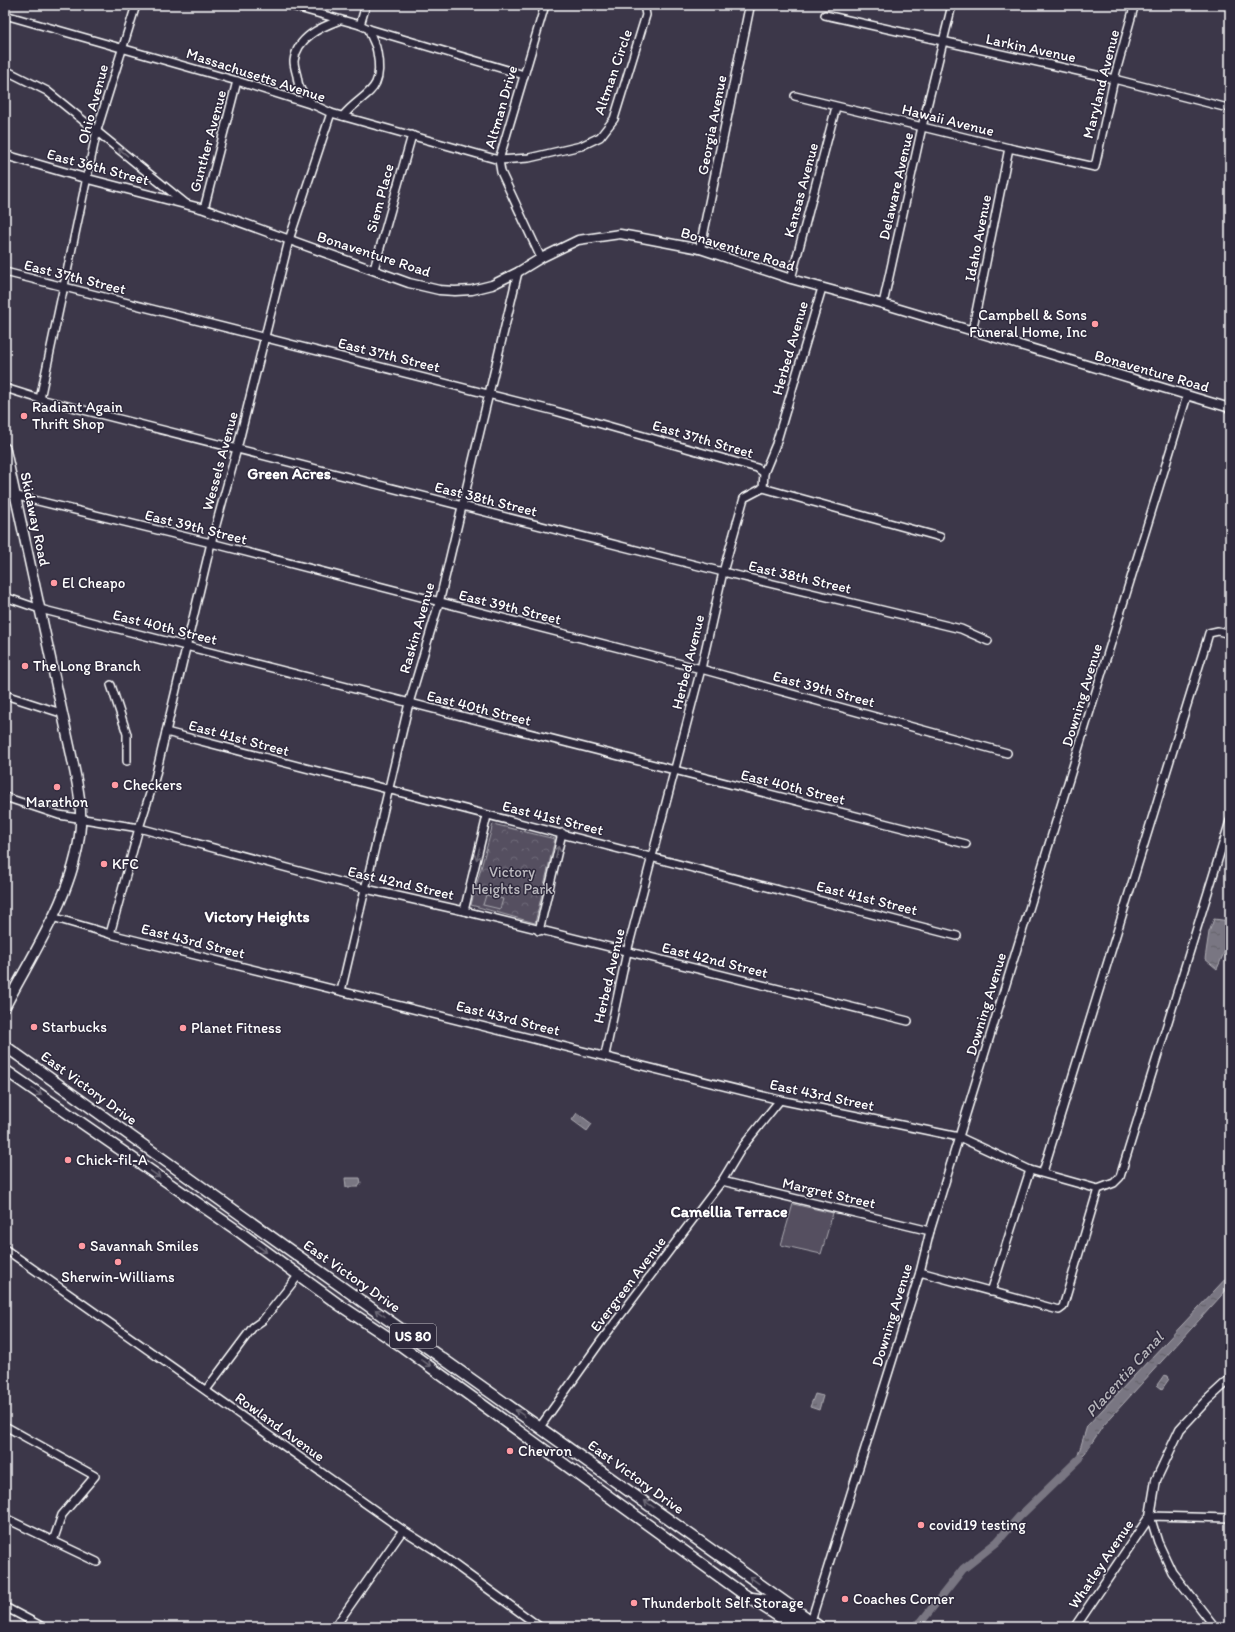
<svg xmlns="http://www.w3.org/2000/svg" width="1235" height="1632" font-family="Itim,sans-serif">
<style>
.park{fill:url(#park-crowns);stroke:#aaa8b0}
.garden{fill:#555060;stroke:#aaa8b0}
.water{fill:url(#water-ripples);stroke:#afadb4}
.lines{fill:none;stroke-linecap:round;stroke-linejoin:round}
.canal{stroke:#797682;stroke-width:8}
.minor-casing{stroke:#fff;stroke-width:10}
.tertiary-casing{stroke:#fff;stroke-width:11}
.secondary-casing{stroke:#fff;stroke-width:12}
.primary-casing{stroke:#fff;stroke-width:13}
.minor{stroke:#2f2a3d;stroke-width:7}
.tertiary{stroke:#2f2a3d;stroke-width:8}
.secondary{stroke:#2f2a3d;stroke-width:9}
.primary{stroke:#2f2a3d;stroke-width:10}
.oneway{stroke:#6d6a77}
.poi-dot{fill:#ff9aa2;stroke:#2f2a3d;stroke-width:1.5}
.labels{text-anchor:middle;stroke-width:3;stroke-linejoin:round;paint-order:stroke}
.shield{fill:#2f2a3d;stroke:#c1bfc5;stroke-width:1}
.shield-label{font-size:14px;font-weight:bold;fill:#fff}
.street-label{font-size:15px;fill:#fff;stroke:#2f2a3d}
.poi-label{font-size:15px;fill:#fff;stroke:#2f2a3d;text-anchor:start}
.park-label{font-size:15px;fill:#bbb9bf;stroke:#2f2a3d}
.neighbourhood-label{font-size:16px;font-weight:bold;fill:#fff;stroke:#2f2a3d}
.water-label{font-size:16px;font-style:italic;fill:#b5b4ba;stroke:#2f2a3d}
</style>
<defs>
<pattern id="park-crowns" width="20" height="18" patternUnits="userSpaceOnUse"><rect width="20" height="18" fill="#555060"/><path d="M2 6a3 3 0 1 1 6 0M12 15a3 3 0 1 1 6 0" fill="none" stroke="#6e6a78"/></pattern>
<pattern id="water-ripples" width="26" height="14" patternUnits="userSpaceOnUse"><rect width="26" height="14" fill="#797682"/><path d="M2 4q2-2 4 0t4 0M15 11q2-2 4 0t4 0" fill="none" stroke="#626167"/></pattern>
</defs>
<rect width="100%" height="100%" fill="#3c3749"/>
<filter id="ink" filterUnits="userSpaceOnUse"><feTurbulence type="fractalNoise" baseFrequency=".025" numOctaves="2"/><feDisplacementMap in="SourceGraphic" scale="8" xChannelSelector="R" yChannelSelector="G"/><feConvolveMatrix kernelMatrix="1 2 1 2 8 2 1 2 1" color-interpolation-filters="sRGB"/></filter>
<g filter="url(#ink)">
<polygon class="park" points="493,824 555,839 535,923 471,905"/>
<g class="garden">
<polygon points="486,895 503,899 500,909 483,905"/>
<polygon points="793,1204 833,1213 821,1254 781,1245"/>
</g>
<g class="water">
<polygon points="1214,919 1230,921 1230,939 1217,969 1205,959 1209,932"/>
<polygon points="577,1113 592,1124 587,1131 572,1120"/>
<polygon points="345,1178 360,1178 361,1183 358,1187 346,1187"/>
<polygon points="1230,1274 1230,1286 1103,1426 1085,1453 1019,1517 1078,1455 1087,1426"/>
<polygon points="1164,1375 1168,1376 1169,1379 1162,1389 1157,1385"/>
<polygon points="815,1394 823,1396 819,1410 810,1407"/>
</g>
<g class="lines">
<polyline class="canal" points="913,1627 921,1622 963,1569 997,1542 1019,1517 1080,1458"/>
<defs>
<g id="minor">
<polyline points="288,5 360,25 369,29 524,75"/>
<polyline points="5,15 237,81 316,106 331,113 499,160 529,158 581,146 600,137 614,119 646,15 644,5"/>
<polyline points="825,15 1114,79 1224,107 1230,107"/>
<polyline points="360,25 366,5"/>
<polyline points="5,70 47,91 185,203"/>
<polyline points="795,96 1009,148 1095,167 1114,79 1134,7 1132,5"/>
<path d="M311,102C303,96 298,87 297,76C296,72 294,66 294,61C297,37 321,27 340,20"/>
<path d="M343,116C364,91 385,94 377,52C376,42 371,40 369,29"/>
<polyline points="204,209 237,81"/>
<polyline points="541,258 501,172 499,160 545,5"/>
<polyline points="374,269 412,135"/>
<polyline points="5,272 555,411 757,468 764,473"/>
<polyline points="791,279 836,107"/>
<polyline points="883,304 922,127 952,5"/>
<polyline points="972,332 1009,148"/>
<polyline points="5,388 40,399 723,572 961,629 988,641"/>
<polyline points="40,399 97,130 136,5"/>
<polyline points="763,488 940,537"/>
<polyline points="5,493 211,543 701,669 1007,753"/>
<polyline points="5,597 40,609 966,844"/>
<polyline points="111,685 127,734 127,761"/>
<polyline points="5,695 61,713"/>
<polyline points="166,732 957,936"/>
<polyline points="5,797 59,815 139,828 366,889 464,911 908,1021"/>
<polyline points="464,911 487,816"/>
<polyline points="52,917 110,934 780,1100 959,1137 1030,1170 1098,1189"/>
<polyline points="539,931 562,833"/>
<polyline points="110,934 139,828 155,778 211,543 237,449 289,240 331,113"/>
<polyline points="341,991 409,703 439,603 518,272"/>
<polyline points="605,1055 627,952 701,669 723,572 744,498 763,488 764,473 776,444 822,288"/>
<polyline points="1043,1172 1207,640 1209,633 1218,631 1230,634"/>
<polyline points="722,1181 930,1231"/>
<polyline points="5,1249 403,1530 433,1549 540,1627"/>
<polyline points="920,1272 1055,1309 1059,1310 1063,1307 1098,1189 1114,1183 1120,1177 1230,821"/>
<polyline points="991,1292 1030,1170"/>
<polyline points="206,1390 253,1327 263,1320 298,1276"/>
<polyline points="5,1426 95,1476 62,1515 53,1541"/>
<polyline points="540,1427 601,1341 722,1181 743,1146 780,1100"/>
<polyline points="5,1518 97,1562"/>
<polyline points="5,1607 43,1627"/>
<polyline points="811,1621 920,1272 930,1231 1187,396"/>
<polyline points="335,1627 403,1530"/>
<polyline points="1215,1627 1172,1572 1158,1542 1150,1516 1230,1518"/>
</g>
<g id="tertiary">
<polyline points="5,155 88,179 204,209 409,283 439,290 455,291 472,290 492,285 518,272 541,258 578,240 620,234 637,237 700,249 791,279 883,304 1230,408"/>
<polyline points="700,249 750,5"/>
<polyline points="1075,1627 1150,1516 1156,1480 1180,1429 1205,1402 1230,1379"/>
</g>
<path id="secondary" d="M5,448L71,753C76,778 83,805 80,831C74,893 33,953 5,1007"/>
<g id="primary">
<polyline points="5,1046 287,1248 820,1627"/>
<polyline points="5,1070 241,1233 338,1304 400,1345 742,1593 795,1627"/>
<polyline points="752,1598 766,1600 802,1624 807,1625 811,1621"/>
</g>
</defs>
<use href="#minor" class="minor-casing"/>
<use href="#tertiary" class="tertiary-casing"/>
<use href="#secondary" class="secondary-casing"/>
<use href="#primary" class="primary-casing"/>
<use href="#minor" class="minor"/>
<use href="#tertiary" class="tertiary"/>
<use href="#secondary" class="secondary"/>
<use href="#primary" class="primary"/>
</g>
<defs><path id="oneway-shaft" d="M-6 0H5M1.5-3L5.5 0L1.5 3" fill="none" stroke-width="1.6" stroke-linecap="round" stroke-linejoin="round"/></defs>
<g class="oneway">
<use href="#oneway-shaft" transform="translate(123 152) rotate(-140)"/>
<use href="#oneway-shaft" transform="translate(557 852) rotate(-77)"/>
<use href="#oneway-shaft" transform="translate(478 854) rotate(104)"/>
<use href="#oneway-shaft" transform="translate(37 1092) rotate(35)"/>
<use href="#oneway-shaft" transform="translate(155 1174) rotate(35)"/>
<use href="#oneway-shaft" transform="translate(262 1249) rotate(36)"/>
<use href="#oneway-shaft" transform="translate(380 1313) rotate(-145)"/>
<use href="#oneway-shaft" transform="translate(426 1363) rotate(36)"/>
<use href="#oneway-shaft" transform="translate(520 1413) rotate(-145)"/>
<use href="#oneway-shaft" transform="translate(649 1504) rotate(-144)"/>
<use href="#oneway-shaft" transform="translate(754 1580) rotate(-144)"/>
</g>
</g>
<g class="poi-dot">
<circle cx="1095" cy="324" r="4"/>
<circle cx="24" cy="416" r="4"/>
<circle cx="54" cy="583" r="4"/>
<circle cx="25" cy="666" r="4"/>
<circle cx="115" cy="785" r="4"/>
<circle cx="57" cy="787" r="4"/>
<circle cx="104" cy="864" r="4"/>
<circle cx="34" cy="1027" r="4"/>
<circle cx="183" cy="1028" r="4"/>
<circle cx="68" cy="1160" r="4"/>
<circle cx="82" cy="1246" r="4"/>
<circle cx="118" cy="1262" r="4"/>
<circle cx="510" cy="1451" r="4"/>
<circle cx="921" cy="1525" r="4"/>
<circle cx="845" cy="1599" r="4"/>
<circle cx="634" cy="1603" r="4"/>
</g>
<g class="labels">
<rect class="shield" x="390" y="1324" width="46" height="24" rx="3"/>
<g class="shield-label">
<text x="413" y="1341">US 80</text>
</g>
<g class="street-label">
<text transform="translate(1031 48) rotate(12)" y="5">Larkin Avenue</text>
<text transform="translate(613 72) rotate(-71)" y="5">Altman Circle</text>
<text transform="translate(256 75) rotate(18)" y="5">Massachusetts Avenue</text>
<text transform="translate(1101 84) rotate(-76)" y="5">Maryland Avenue</text>
<text transform="translate(93 104) rotate(-75)" y="5">Ohio Avenue</text>
<text transform="translate(501 107) rotate(-74)" y="5">Altman Drive</text>
<text transform="translate(948 120) rotate(14)" y="5">Hawaii Avenue</text>
<text transform="translate(712 125) rotate(-79)" y="5">Georgia Avenue</text>
<text transform="translate(208 141) rotate(-75)" y="5">Gunther Avenue</text>
<text transform="translate(98 167) rotate(15)" y="5">East 36th Street</text>
<text transform="translate(896 186) rotate(-77)" y="5">Delaware Avenue</text>
<text transform="translate(801 190) rotate(-75)" y="5">Kansas Avenue</text>
<text transform="translate(380 198) rotate(-75)" y="5">Siem Place</text>
<text transform="translate(978 238) rotate(-79)" y="5">Idaho Avenue</text>
<text transform="translate(738 249) rotate(17)" y="5">Bonaventure Road</text>
<text transform="translate(374 254) rotate(18)" y="5">Bonaventure Road</text>
<text transform="translate(75 277) rotate(14)" y="5">East 37th Street</text>
<text transform="translate(790 348) rotate(-74)" y="5">Herbed Avenue</text>
<text transform="translate(389 355) rotate(14)" y="5">East 37th Street</text>
<text transform="translate(1152 371) rotate(16)" y="5">Bonaventure Road</text>
<text transform="translate(703 439) rotate(16)" y="5">East 37th Street</text>
<text transform="translate(220 461) rotate(-75)" y="5">Wessels Avenue</text>
<text transform="translate(486 499) rotate(14)" y="5">East 38th Street</text>
<text transform="translate(35 519) rotate(78)" y="5">Skidaway Road</text>
<text transform="translate(196 527) rotate(14)" y="5">East 39th Street</text>
<text transform="translate(800 577) rotate(13)" y="5">East 38th Street</text>
<text transform="translate(510 607) rotate(14)" y="5">East 39th Street</text>
<text transform="translate(165 627) rotate(14)" y="5">East 40th Street</text>
<text transform="translate(417 628) rotate(-74)" y="5">Raskin Avenue</text>
<text transform="translate(688 662) rotate(-76)" y="5">Herbed Avenue</text>
<text transform="translate(824 689) rotate(15)" y="5">East 39th Street</text>
<text transform="translate(1082 695) rotate(-73)" y="5">Downing Avenue</text>
<text transform="translate(479 708) rotate(14)" y="5">East 40th Street</text>
<text transform="translate(239 738) rotate(15)" y="5">East 41st Street</text>
<text transform="translate(793 787) rotate(14)" y="5">East 40th Street</text>
<text transform="translate(553 818) rotate(14)" y="5">East 41st Street</text>
<text transform="translate(401 883) rotate(13)" y="5">East 42nd Street</text>
<text transform="translate(867 898) rotate(14)" y="5">East 41st Street</text>
<text transform="translate(193 941) rotate(14)" y="5">East 43rd Street</text>
<text transform="translate(715 960) rotate(14)" y="5">East 42nd Street</text>
<text transform="translate(609 976) rotate(-77)" y="5">Herbed Avenue</text>
<text transform="translate(986 1004) rotate(-73)" y="5">Downing Avenue</text>
<text transform="translate(508 1018) rotate(14)" y="5">East 43rd Street</text>
<text transform="translate(89 1088) rotate(36)" y="5">East Victory Drive</text>
<text transform="translate(822 1095) rotate(12)" y="5">East 43rd Street</text>
<text transform="translate(829 1193) rotate(13)" y="5">Margret Street</text>
<text transform="translate(352 1276) rotate(35)" y="5">East Victory Drive</text>
<text transform="translate(628 1284) rotate(-53)" y="5">Evergreen Avenue</text>
<text transform="translate(892 1315) rotate(-73)" y="5">Downing Avenue</text>
<text transform="translate(280 1427) rotate(36)" y="5">Rowland Avenue</text>
<text transform="translate(636 1477) rotate(36)" y="5">East Victory Drive</text>
<text transform="translate(1101 1564) rotate(-56)" y="5">Whatley Avenue</text>
</g>
<g class="poi-label">
<text x="1087" y="320" text-anchor="end">Campbell &amp; Sons<tspan x="1087" dy="17">Funeral Home, Inc</tspan></text>
<text x="32" y="412">Radiant Again<tspan x="32" dy="17">Thrift Shop</tspan></text>
<text x="62" y="588">El Cheapo</text>
<text x="33" y="671">The Long Branch</text>
<text x="123" y="790">Checkers</text>
<text x="57" y="807" text-anchor="middle">Marathon</text>
<text x="112" y="869">KFC</text>
<text x="42" y="1032">Starbucks</text>
<text x="191" y="1033">Planet Fitness</text>
<text x="76" y="1165">Chick-fil-A</text>
<text x="90" y="1251">Savannah Smiles</text>
<text x="118" y="1282" text-anchor="middle">Sherwin-Williams</text>
<text x="518" y="1456">Chevron</text>
<text x="929" y="1530">covid19 testing</text>
<text x="853" y="1604">Coaches Corner</text>
<text x="642" y="1608">Thunderbolt Self Storage</text>
</g>
<g class="park-label">
<text x="512" y="877">Victory<tspan x="512" dy="17">Heights Park</tspan></text>
</g>
<g class="neighbourhood-label">
<text x="289" y="479">Green Acres</text>
<text x="257" y="922">Victory Heights</text>
<text x="729" y="1217">Camellia Terrace</text>
</g>
<g class="water-label">
<text transform="translate(1124 1374) rotate(-48)" y="6">Placentia Canal</text>
</g>
</g>
<rect width="1235" height="1632" fill="none" stroke="#2f2a3d" stroke-width="20"/>
<rect x="10" y="10" width="1215" height="1612" fill="none" stroke="#fff" stroke-width="1.5" filter="url(#ink)"/>
</svg>
